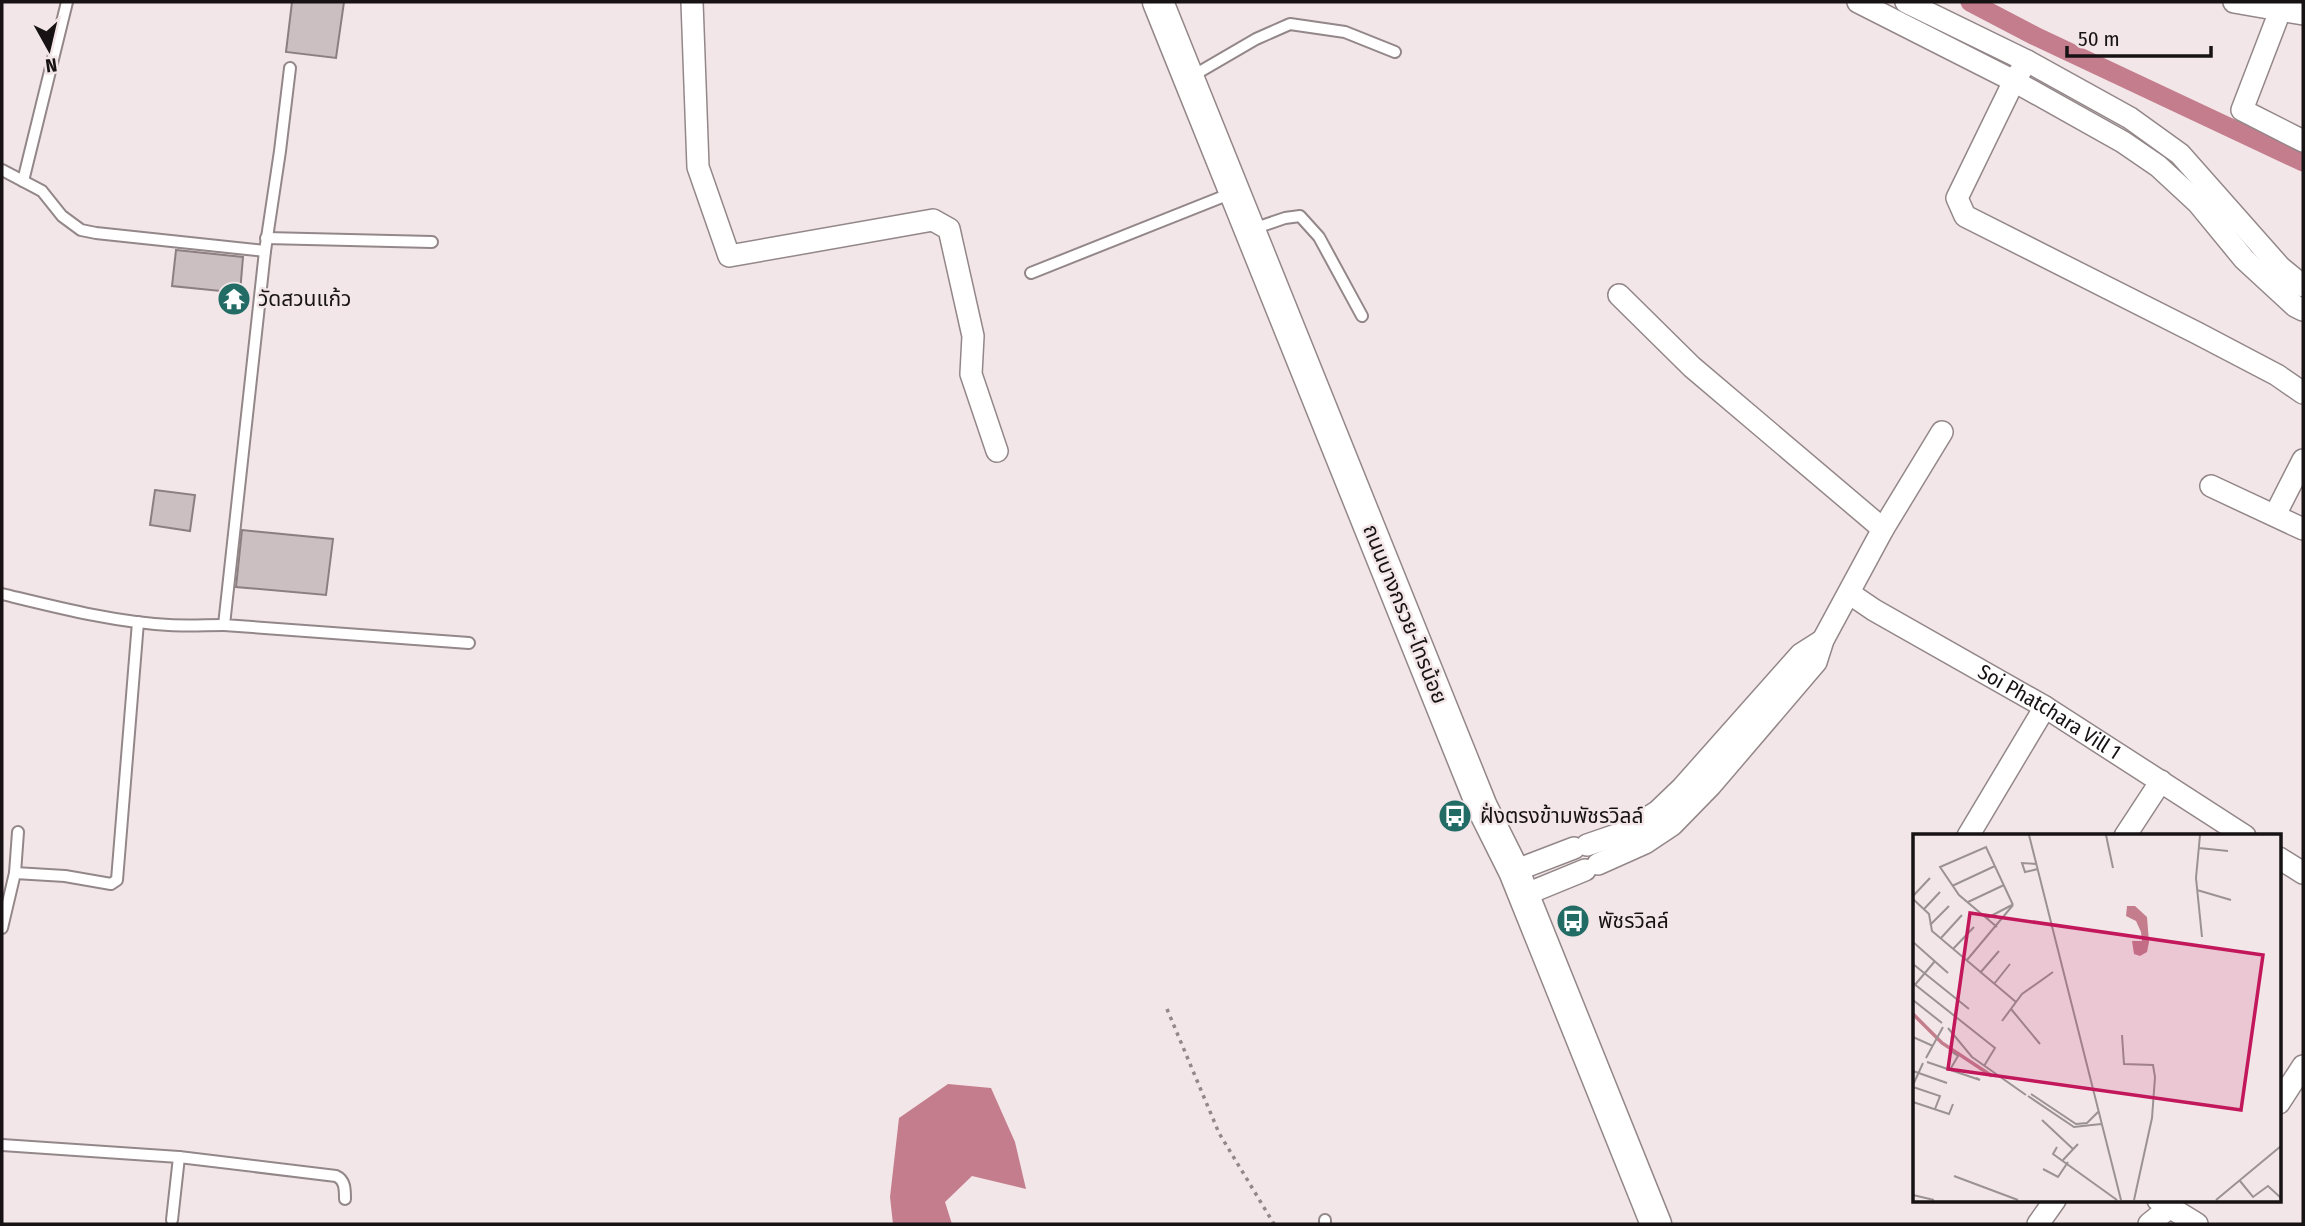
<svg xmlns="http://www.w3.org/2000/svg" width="2305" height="1226" font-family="'Fira Sans Condensed','Noto Sans Thai',sans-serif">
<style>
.water{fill:#c47d8d}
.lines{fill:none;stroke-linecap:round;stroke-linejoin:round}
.canal{stroke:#c47d8d;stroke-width:19}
.building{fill:#cbbfc1;stroke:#8b7f81;stroke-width:2}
.lane-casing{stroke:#938789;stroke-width:14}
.street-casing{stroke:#938789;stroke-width:24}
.secondary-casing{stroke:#938789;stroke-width:33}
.path{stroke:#91888a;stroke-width:3.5;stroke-dasharray:3.5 5;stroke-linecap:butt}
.lane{stroke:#fff;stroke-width:10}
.street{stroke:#fff;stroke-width:21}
.secondary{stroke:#fff;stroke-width:30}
.labels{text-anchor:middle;stroke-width:5;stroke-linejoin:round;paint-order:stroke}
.poi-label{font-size:21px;fill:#171314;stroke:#f3e6e8;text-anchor:start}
.street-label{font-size:21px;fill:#171314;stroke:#f3e6e8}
.inset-river{fill:none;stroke:#c47d8d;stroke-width:3.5}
.inset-road{fill:none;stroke:#9b9293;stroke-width:2}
.view{fill:#c2185b;fill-opacity:0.15;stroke:#c2185b;stroke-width:3.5}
.inset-edge{fill:none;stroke:#171314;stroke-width:3.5}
</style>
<rect width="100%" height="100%" fill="#f3e6e8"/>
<polygon class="water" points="948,1084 991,1088 1015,1142 1026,1189 972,1176 945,1202 952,1224 893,1224 890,1197 899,1118"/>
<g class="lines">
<polyline class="canal" points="1970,2 2035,36 2303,162"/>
</g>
<g class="building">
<polygon points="292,2 344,2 336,58 286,52"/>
<polygon points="176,250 243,257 240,293 172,286"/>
<polygon points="155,490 195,495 190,531 150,525"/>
<polygon points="242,530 333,539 326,595 236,587"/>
</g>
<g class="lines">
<defs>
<g id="lane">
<polyline points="290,68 280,151 265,251 224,625 469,643"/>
<polyline points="1189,78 1256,39 1290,24 1345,32 1395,52"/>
<polyline points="2,170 42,191 62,216 81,230 96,233 265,251"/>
<polyline points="23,181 67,2"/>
<polyline points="1253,229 1285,218 1300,216 1319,237 1362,316"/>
<polyline points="266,238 432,242"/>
<polyline points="1031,273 1232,193"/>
<path d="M2,594C56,607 113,622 169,625C187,626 206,625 224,625"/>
<polyline points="15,873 65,876 111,884 117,880 138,622"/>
<polyline points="2,928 15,873 18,832"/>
<path d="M2,1145L179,1157L336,1176C345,1180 345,1189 345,1199"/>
<polyline points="172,1220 179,1157"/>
<polyline points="1325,1220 1325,1224"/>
</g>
<g id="street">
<polyline points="692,2 698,167 729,256 933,220 949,229 973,336 971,374 997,451"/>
<polyline points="1858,2 2014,81 2123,142 2158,166 2198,203 2244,259 2295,306 2303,310"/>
<polyline points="1906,2 2027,61 2130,118 2180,154 2280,267 2303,286"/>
<polyline points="2234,2 2303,14"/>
<polyline points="2280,11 2242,110 2303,141"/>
<polyline points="2027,61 2014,81 1957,198 1965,216 2197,333 2277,375 2303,393"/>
<polyline points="1619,295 1692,367 1883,529"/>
<polyline points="2211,486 2303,529"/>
<polyline points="2275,515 2303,460"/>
<path id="s1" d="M1849,593L1874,610L2045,707L2245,836"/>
<polyline points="1968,836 2045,707"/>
<polyline points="2125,836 2161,781"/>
<polyline points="1587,845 1625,832 1658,811 1682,788 1801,654 1823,640"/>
<polyline points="2279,858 2303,873"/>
<polyline points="1598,864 1645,843 1672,825 1711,785 1816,662 1823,640 1883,529 1942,432"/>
<polyline points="1514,871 1574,848"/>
<polyline points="1524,895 1585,870"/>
<polyline points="2279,1103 2303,1066"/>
<polyline points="2158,1200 2197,1224"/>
<polyline points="2038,1224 2055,1200"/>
<polyline points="2149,1224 2170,1207"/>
</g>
<polyline id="secondary" points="1158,2 1482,807 1514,871 1656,1224"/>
</defs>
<use href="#lane" class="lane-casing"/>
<use href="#street" class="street-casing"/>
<use href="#secondary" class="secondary-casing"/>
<polyline class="path" points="1167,1009 1219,1133 1274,1224"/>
<use href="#lane" class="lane"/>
<use href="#street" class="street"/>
<use href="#secondary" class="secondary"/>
</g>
<defs>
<symbol id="temple-disc" viewBox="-11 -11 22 22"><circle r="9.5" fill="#236c65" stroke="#f3e6e8"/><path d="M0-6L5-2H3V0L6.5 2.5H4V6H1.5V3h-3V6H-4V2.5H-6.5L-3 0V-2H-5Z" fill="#fff"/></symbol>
<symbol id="bus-disc" viewBox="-11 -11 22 22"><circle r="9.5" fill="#236c65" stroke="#f3e6e8"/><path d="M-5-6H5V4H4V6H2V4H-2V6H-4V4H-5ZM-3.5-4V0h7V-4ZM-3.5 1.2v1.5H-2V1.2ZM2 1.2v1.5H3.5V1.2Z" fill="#fff"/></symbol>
</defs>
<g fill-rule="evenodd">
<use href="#temple-disc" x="215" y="280" width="38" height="38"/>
<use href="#bus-disc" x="1436" y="797" width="38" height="38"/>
<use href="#bus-disc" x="1554" y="902" width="38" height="38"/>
</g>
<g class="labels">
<g class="poi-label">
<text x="258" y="306">วัดสวนแก้ว</text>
<text x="1480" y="823">ฝั่งตรงข้ามพัชรวิลล์</text>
<text x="1598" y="928">พัชรวิลล์</text>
</g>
<g class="street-label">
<text transform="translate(1405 614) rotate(68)" y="7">ถนนบางกรวย-ไทรน้อย</text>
<text dy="7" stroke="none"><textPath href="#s1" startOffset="233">Soi Phatchara Vill 1</textPath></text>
</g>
</g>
<g transform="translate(1913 834)">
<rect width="368" height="368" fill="#f3e6e8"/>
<path d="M214,72H222L234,83L236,108L234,118L227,122L221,120L219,107H229L228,98L223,87L213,82Z" fill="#c47d8d"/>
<path class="inset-river" d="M0,180L29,209L79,242"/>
<path class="inset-road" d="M116,1L208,366M193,1L200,34M287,1L283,44L289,103M286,14L315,17M124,30L109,29L112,38L125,35M39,52L82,32M284,56L318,66M0,62L17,44M0,65L16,80L19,97L103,168M55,68L91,51M11,75L27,58M74,84L99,71M17,91L36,72M84,93L46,61L27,33L73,13L100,71M28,104L49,81M0,108L35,139M40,115L61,93M54,126L100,71M0,130L56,175M67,139L86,117M0,149L82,214L71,232M81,150L97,130M1,152L22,127M0,166L29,189M98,175L127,210M89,187L109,160L140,138M35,194L59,223L113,261M209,201L211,230L240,231L242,243L239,284L221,366M0,203L20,212M36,216L45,222L38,234M13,224L30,193M14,228L67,246L63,244M0,237L34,249M0,251L10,229M0,253L27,262L22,275M118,260L163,290L174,289L186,277M115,262L161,293L188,290M0,268L36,280L40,270M129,286L160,315M144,313L140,320L204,366M150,326L165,310M130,335L145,343L155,328M41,342L105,366M327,347L340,363L355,352L368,364M0,361L21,366M303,366L368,312"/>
<path class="view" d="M57,79L350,121L328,276L35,235Z"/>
<rect width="368" height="368" class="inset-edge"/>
</g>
<rect width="2305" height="1226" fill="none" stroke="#171314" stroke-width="7"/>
<g transform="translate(49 49) rotate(172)" stroke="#f3e6e8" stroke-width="5" paint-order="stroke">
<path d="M0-5L12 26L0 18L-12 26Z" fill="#171314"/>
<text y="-10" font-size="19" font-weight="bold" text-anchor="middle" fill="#171314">N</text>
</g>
<path d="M2067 46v10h144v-10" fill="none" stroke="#171314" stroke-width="3.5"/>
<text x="2078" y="46" font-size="21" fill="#171314" stroke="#f3e6e8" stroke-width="5" paint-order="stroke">50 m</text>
</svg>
